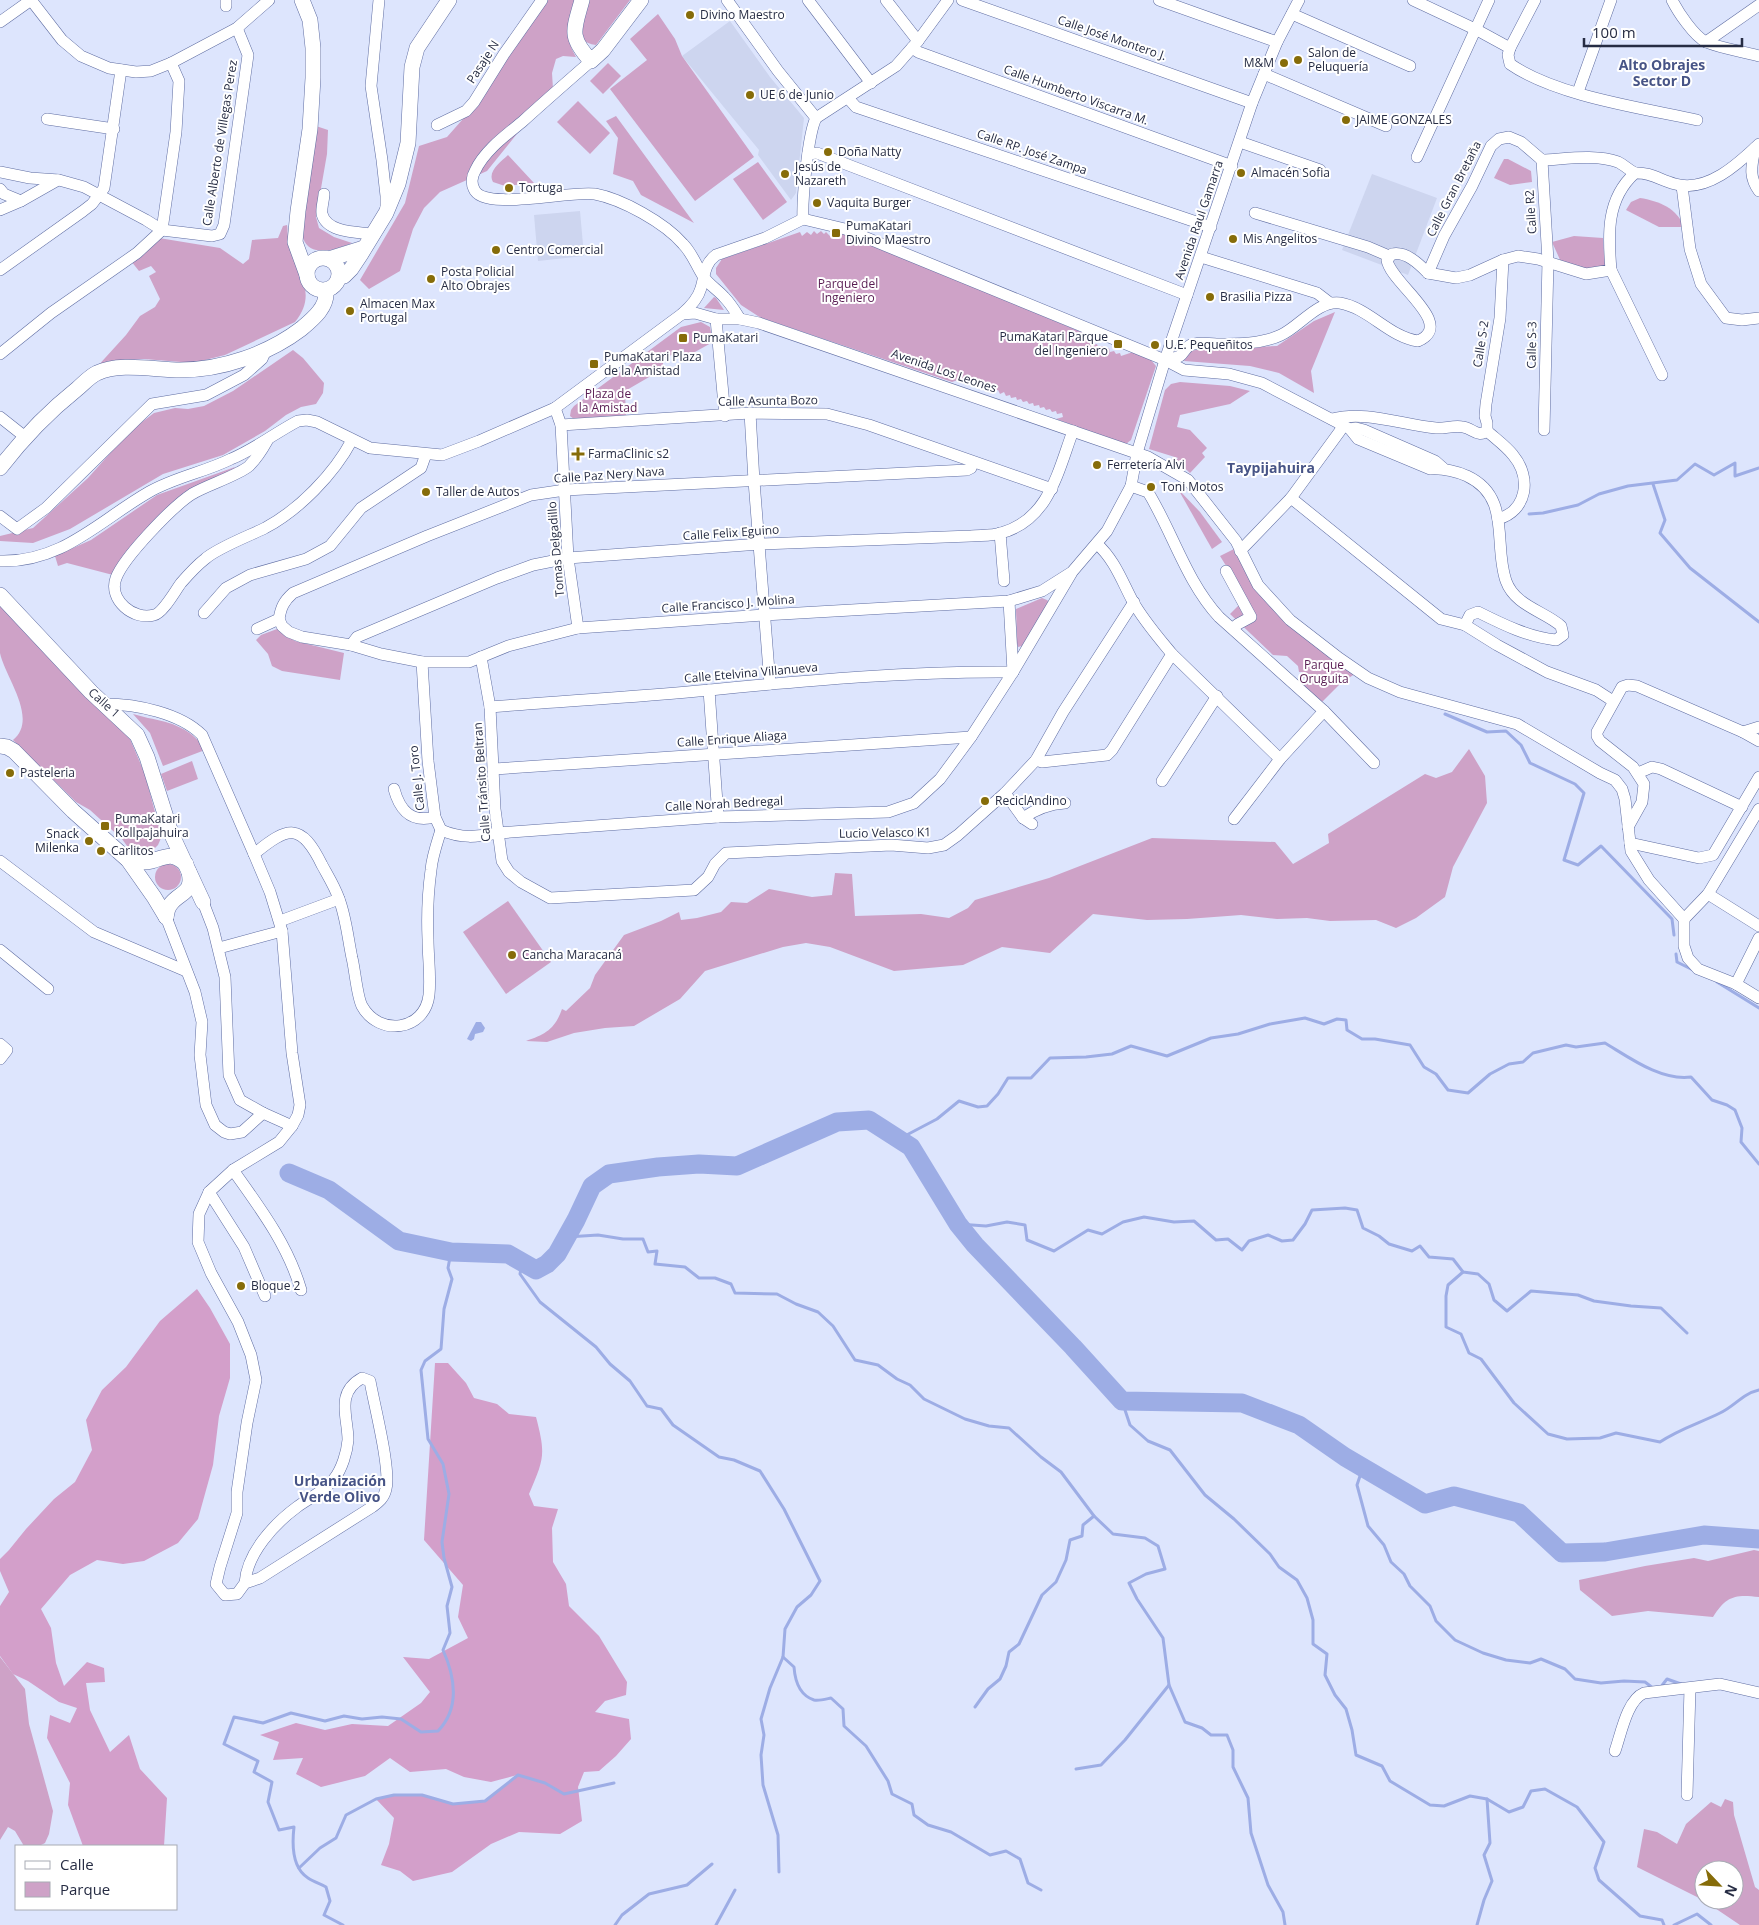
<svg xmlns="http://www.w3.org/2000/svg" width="1759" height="1925" font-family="'Open Sans',sans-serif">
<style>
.built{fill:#cdd5ef}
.green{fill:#cea2c7;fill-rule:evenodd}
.forest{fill:#d39fca}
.water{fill:#9dade5}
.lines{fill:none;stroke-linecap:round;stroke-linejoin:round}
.stream{stroke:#9dade5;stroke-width:3}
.river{stroke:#9dade5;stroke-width:19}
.minor-casing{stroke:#5f6da2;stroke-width:12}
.major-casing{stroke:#5f6da2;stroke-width:16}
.minor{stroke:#fff;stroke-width:11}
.major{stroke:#fff;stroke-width:15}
.poi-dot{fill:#866c09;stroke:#fff;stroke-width:2}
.labels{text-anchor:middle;stroke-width:4;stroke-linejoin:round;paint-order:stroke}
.poi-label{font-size:12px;fill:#262c43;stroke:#fff;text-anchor:start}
.street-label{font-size:12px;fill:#262c43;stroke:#fff}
.park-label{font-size:12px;fill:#591d53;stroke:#fff}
.neighbourhood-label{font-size:14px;font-weight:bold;fill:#475486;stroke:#fff}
</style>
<rect width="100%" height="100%" fill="#dde5fd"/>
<g class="built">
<polygon points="730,21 770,77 804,118 796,193 791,200 758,155 759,150 682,56"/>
<polygon points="1372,174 1437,198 1408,275 1342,250"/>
<polygon points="580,211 584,256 538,261 534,215"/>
</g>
<g class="green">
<path d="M543,0H577C570,23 563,35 576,57L563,56L556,59L552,73L553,89L487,171L440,192L424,208L413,229L400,271L369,289L360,280L405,203L419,146L447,137L478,102Z"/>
<path d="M588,0H630L596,45C571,43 584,15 588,0Z"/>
<polygon points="658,14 675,39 682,56 754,157 695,201 610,89 647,60 630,39"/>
<polygon points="608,63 621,76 603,94 590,81"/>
<polygon points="578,101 610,133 590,154 557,122"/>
<polygon points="616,116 694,223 641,195 633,181 613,174 618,138 606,121"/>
<path d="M316,126L328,130L327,154L316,217L319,228L334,237L352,243C338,249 310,259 303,238C302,233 302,227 302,222Z"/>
<path d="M508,155L534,183L505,186L493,182C487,171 501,162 508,155Z"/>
<polygon points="1504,159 1508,159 1531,171 1532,182 1510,185 1494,178"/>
<polygon points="758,162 787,202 763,220 733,179"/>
<path d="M1640,198C1659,201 1677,208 1684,227H1659L1626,210L1631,202Z"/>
<path d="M287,225C288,230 287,236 289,241C296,271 319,293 295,322L225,355L193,363L144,359L112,361L95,369L126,335L140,316L155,307L160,299L149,276L156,272L151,266L139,271L131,261L159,238L220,248L243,264L249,259L252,240L278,238L283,226Z"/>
<polygon points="814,231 817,234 821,231 824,234 826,232 832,238 835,235 838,238 844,233 1091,336 1093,345 1097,344 1098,347 1103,346 1104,350 1109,348 1110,352 1114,351 1116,354 1120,353 1121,356 1133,352 1151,360 1156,366 1131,440 1126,444 1122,443 1056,419 1063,417 1062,413 1057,414 1056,411 1052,412 1050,409 1046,410 1044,407 1040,408 1039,405 1034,406 1033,403 1029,404 1027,401 1023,402 1021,399 1017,400 1016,397 1011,398 1010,395 1006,396 1004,392 1000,394 998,390 993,392 991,388 988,389 986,386 982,388 981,384 976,386 975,383 971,384 970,381 965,382 964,378 952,382 761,318 741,305 716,274 716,268 722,259 800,232 802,236 807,232 811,235"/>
<polygon points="1574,236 1603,238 1604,255 1607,267 1596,272 1561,262 1552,242"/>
<polygon points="714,297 716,298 724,310 704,308"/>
<polygon points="1335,312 1311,371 1314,393 1279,373 1250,366 1184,361 1190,351 1196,350 1277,346 1314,321"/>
<polygon points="701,322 710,327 713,342 684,358 684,349 663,359 663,369 625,391 626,416 574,419 570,416 571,410 574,406 681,327"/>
<polygon points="293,350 303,358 324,383 323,393 316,404 301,407 286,415 265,431 223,455 163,474 70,529 33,543 0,541 0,536 33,528 88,478 130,431 154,413 175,408 188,409 204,406 233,391"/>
<polygon points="1180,382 1230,386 1250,391 1230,404 1180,415 1177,427 1190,430 1207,448 1202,453 1205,457 1190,473 1176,460 1178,458 1149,449 1165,390 1171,384"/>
<polygon points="235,467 234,469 205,484 113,575 67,563 58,566 55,556 91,540 157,495"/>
<polygon points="1178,489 1200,512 1222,542 1212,549"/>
<polygon points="1234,549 1259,590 1362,669 1340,684 1321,703 1304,686 1306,678 1302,677 1302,672 1299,672 1298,666 1287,656 1273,655 1230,614 1246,598 1220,556"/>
<polygon points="1042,598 1047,600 1049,602 1022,646 1018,647 1017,643 1016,609"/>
<path d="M0,606L83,694L130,739L145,774L160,831L161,838L158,845L154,849L146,853H138L130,850L122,839L90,810L76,802L13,740C39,719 5,677 0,653C0,640 0,620 0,606Z"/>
<polygon points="277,629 295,641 344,653 340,680 282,671 272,666 268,654 256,640 261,635"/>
<path d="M133,714C138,715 143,717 148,718C171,722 193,729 205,750L163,766L150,733Z"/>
<path d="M1469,749L1485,776L1487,803L1453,867L1445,897L1416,918L1396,928L1376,920L1330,921L1307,918L1277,919L1241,915L1187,919L1147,920L1093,914L1050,953L1002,947L963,965L894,971L830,947L806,943L783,947L705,971L680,999L634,1026L605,1028L574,1033L547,1042L526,1041C546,1034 555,1029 562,1009L566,1011L590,988L595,975L624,935L661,921L679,912L681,920L697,918L721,912L731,902L747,903L769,889L812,897L832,895L835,873L852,874L855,916L921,914L949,918L968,908L975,900L1049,878L1152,838L1275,842L1293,864L1329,843L1328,834L1425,774L1436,778L1452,772Z"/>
<polygon points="192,761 198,779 167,791 161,774"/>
<circle cx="168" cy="877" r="13"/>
<polygon points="508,901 551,962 506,994 463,932"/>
<path d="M1754,1550L1759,1551V1597C1735,1594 1726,1596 1713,1617L1648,1611L1612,1616L1580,1590L1579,1580L1645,1566L1694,1558L1708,1561Z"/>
<polygon points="0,1657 25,1689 29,1724 53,1811 49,1834 45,1843 39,1846 24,1846 15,1831 8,1827 0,1840"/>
<path d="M1725,1799L1733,1802L1734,1815L1755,1887L1759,1890V1925H1740L1703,1900L1637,1867L1644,1829L1657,1832L1677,1844L1686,1824L1711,1802L1721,1807ZM1704,1870H1734V1900H1704Z"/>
</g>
<g class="forest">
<polygon points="197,1289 210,1308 230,1344 230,1378 219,1416 213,1465 198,1519 178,1543 144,1561 123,1564 97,1560 70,1575 41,1609 51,1628 56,1663 64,1686 87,1662 104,1668 105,1682 86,1683 90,1710 110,1752 129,1735 140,1769 167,1798 164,1846 83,1846 68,1805 70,1783 47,1738 50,1715 70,1723 77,1708 59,1702 28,1681 13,1674 0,1656 0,1606 9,1592 0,1571 0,1559 9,1550 26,1529 54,1499 75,1482 92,1450 86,1420 102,1390 126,1367 160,1321"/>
<path d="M435,1363H448L466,1383L474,1398L497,1404L509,1414L536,1417C546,1455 544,1459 529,1494L534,1506L558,1509L552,1528L553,1562L566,1584L569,1606L599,1636L627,1682L626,1695L605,1701L595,1712L629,1719L631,1739L616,1756L599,1771L584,1772L578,1787L582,1821L560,1834L519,1832L491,1844L452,1872L413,1881L400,1871L381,1865L389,1844L394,1818L376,1799L394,1795H422L453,1804L485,1801L517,1775L491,1782L464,1777L446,1769L410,1772L390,1758L365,1776L321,1787L296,1774L303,1758L273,1760L279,1742L260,1735L296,1723L325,1730L352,1724L388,1726L421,1703L430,1692L403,1657L429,1659L468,1638L458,1617L463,1585L424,1540Z"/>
</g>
<polygon class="water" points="476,1022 481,1022 485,1028 483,1032 475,1034 474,1039 471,1041 467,1039"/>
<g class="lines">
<g class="stream">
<polyline points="1653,484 1665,520 1660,533 1690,568 1759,622"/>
<polyline points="1529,514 1543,513 1578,505 1599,494 1628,486 1677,480 1695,464 1714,475 1735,463 1735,476 1759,468"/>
<polyline points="1445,714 1487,732 1506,731 1521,745 1530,763 1575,784 1584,793 1564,860 1578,865 1601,846 1672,919 1674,935"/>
<polyline points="1676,954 1677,962 1693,970"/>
<polyline points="1717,982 1759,1008"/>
<path d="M899,1139L937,1119L959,1101L978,1107L987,1106L998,1094L1008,1078H1031L1050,1058L1086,1057L1112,1054L1131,1046L1167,1056L1211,1038L1238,1034L1270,1024L1305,1018L1324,1024L1337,1019L1346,1020L1347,1030L1362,1039H1375L1410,1045L1424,1067L1436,1074L1448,1090L1468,1093L1490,1074L1509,1064L1523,1062L1533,1053L1566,1045L1576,1047L1605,1043C1630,1058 1661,1081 1691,1077L1712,1100L1727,1105L1735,1110L1742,1128L1741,1142L1759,1164"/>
<polyline points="958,1224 986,1226 1007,1222 1025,1225 1027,1240 1054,1251 1088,1230 1102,1234 1123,1222 1144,1217 1174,1222 1194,1221 1216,1240 1228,1239 1242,1250 1249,1241 1268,1235 1282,1241 1293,1240 1305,1224 1312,1210 1345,1208 1357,1210 1363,1228 1379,1236 1389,1244 1412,1251 1420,1246 1429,1257 1453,1259 1463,1272 1478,1274 1489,1284 1494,1300 1507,1311 1531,1291 1578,1295 1594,1301 1631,1306 1661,1308 1687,1333"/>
<polyline points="567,1237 598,1235 623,1239 643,1239 648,1252 657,1251 655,1264 685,1267 699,1278 715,1278 731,1284 735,1293 777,1294 796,1304 818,1312 833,1326 855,1360 878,1365 897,1379 910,1385 924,1399 965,1419 989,1426 1009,1428 1041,1457 1061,1472 1094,1516 1113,1534 1145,1538 1158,1546 1165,1569 1146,1574 1129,1583 1137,1599 1163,1638 1169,1685 1185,1722 1202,1728 1211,1735 1227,1735 1233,1750 1233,1767 1248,1798 1251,1833 1268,1885 1283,1912 1285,1925"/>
<polyline points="522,1263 520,1274 540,1302 596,1347 610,1364 630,1381 647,1406 661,1409 673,1425 719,1457 734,1460 760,1471 784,1509 820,1581 811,1595 797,1607 785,1629 783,1657 770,1688 761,1719 764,1735 761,1755 763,1785 778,1835 779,1872"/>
<path d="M1463,1272L1448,1285L1446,1296V1327L1461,1334L1469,1353L1481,1359L1514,1403L1548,1434L1567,1439L1600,1438L1616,1433L1660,1442C1679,1429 1700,1423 1720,1413C1735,1406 1742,1394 1759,1390"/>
<polyline points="1122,1401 1130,1425 1148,1441 1170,1450 1205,1495 1234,1519 1270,1554 1279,1567 1297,1580 1307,1598 1313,1620 1313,1644 1327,1654 1325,1675 1335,1695 1346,1709 1352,1730 1356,1755 1382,1766 1390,1781 1430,1805 1444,1806 1470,1796 1487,1799 1509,1812 1523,1807 1531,1791 1545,1789 1577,1807 1604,1842 1595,1868 1599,1880 1640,1916 1662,1920 1664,1925"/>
<polyline points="1363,1467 1357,1485 1368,1526 1384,1545 1391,1562 1404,1574 1410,1586 1430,1606 1436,1621 1455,1640 1483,1653 1506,1660 1530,1663 1541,1659 1565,1669 1575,1679 1601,1683 1624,1681 1645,1682 1653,1688"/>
<path d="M783,1657L794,1667C795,1681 799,1695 814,1700C819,1701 826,1699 831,1698L843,1709L844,1726L866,1746L888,1781L892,1794L912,1804L914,1815L928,1825L951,1832L990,1855L1006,1851L1020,1859L1028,1883L1041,1890"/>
<polyline points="1660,1688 1667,1679 1681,1684"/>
<polyline points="975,1707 988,1689 1000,1679 1006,1666 1009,1652 1019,1644 1042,1595 1056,1582 1066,1560 1070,1540 1082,1536 1083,1525 1094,1516"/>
<polyline points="1076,1769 1101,1765 1125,1740 1169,1685"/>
<polyline points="299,1868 320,1848 336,1838 346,1815 376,1799 394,1795 422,1795 453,1804 485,1801 518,1775 545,1783 564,1794 614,1783"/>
<path d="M343,1925L324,1915L330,1901L326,1887C321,1884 314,1882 308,1878C292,1868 292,1844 294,1827L279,1830L268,1802L272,1782L254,1772L258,1761L224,1744L234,1717L263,1723L291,1713L325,1721L344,1716L362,1719L382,1717L401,1719L421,1732L438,1731C460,1708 455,1677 443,1650L450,1633L447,1606L452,1587L444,1558L442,1542L449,1494L443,1464L428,1439L421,1370L425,1361L441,1349L444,1309L452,1279L448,1268L451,1252"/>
<polyline points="615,1925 622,1915 649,1894 687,1885 712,1864"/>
<polyline points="716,1925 735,1890"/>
<polyline points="1477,1925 1484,1900 1492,1881 1484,1855 1490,1843 1487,1799"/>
<polyline points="1674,1925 1697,1914 1711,1925"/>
</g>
<polyline class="river" points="289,1173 329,1190 399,1241 451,1252 508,1254 536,1270 547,1264 557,1254 576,1220 592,1186 609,1174 658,1167 699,1164 737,1166 837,1122 869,1120 911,1147 958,1224 975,1245 1073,1347 1122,1401 1242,1403 1299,1425 1345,1457 1425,1504 1454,1496 1519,1513 1562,1553 1605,1552 1704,1535 1759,1539"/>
<defs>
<g id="minor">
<polyline points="31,0 62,40 81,56 109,68 136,72 151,71 171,63 237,28 269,0"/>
<polyline points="379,0 371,86 382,160 386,196 386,209"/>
<polyline points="727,0 778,71 816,118"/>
<polyline points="808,0 871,83"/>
<polyline points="886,0 918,41"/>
<polyline points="962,0 1252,103"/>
<polyline points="1159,0 1277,42"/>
<path d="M1413,0L1477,30L1510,48L1508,55L1510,64C1556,96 1642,108 1697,120"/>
<path d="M1672,0C1678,12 1694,36 1706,42C1723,49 1742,51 1759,56"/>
<polyline points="226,6 226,0"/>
<polyline points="1292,14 1410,66"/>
<polyline points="0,22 31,0"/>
<polyline points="1706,42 1759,5"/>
<polyline points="912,48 918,52 1232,166"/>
<polyline points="1510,48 1535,0"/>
<path d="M591,61C568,81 545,101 522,122C506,135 484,151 475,171C472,176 471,183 474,189C483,212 570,190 595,194C622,199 665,223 683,244C692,253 696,265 703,276C708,284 718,290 724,297C731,304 735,311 740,319"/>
<polyline points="1264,74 1386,126"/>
<polyline points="1578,92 1611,0"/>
<polyline points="848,98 856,107 1211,227"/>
<polyline points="47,119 114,129"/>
<polyline points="437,125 466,111 474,102 504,54 542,0"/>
<polyline points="1240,142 1320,170"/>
<path d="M1755,148C1752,165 1748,176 1759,191"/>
<polyline points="808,154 817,153 1187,295"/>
<polyline points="1417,157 1489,0"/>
<polyline points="1542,160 1548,261 1544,430"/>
<path d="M1542,160C1566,159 1595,154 1618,162C1624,165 1629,170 1635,173"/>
<polyline points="0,172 30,178 59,180 84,187 146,220 162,230 212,236 220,234 224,225 248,55 237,28"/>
<polyline points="1682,186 1690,249 1701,284 1726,318 1742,320 1759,318"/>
<polyline points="0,189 4,194 21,201"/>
<path d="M324,194C324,199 321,208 322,214C327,233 357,232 372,234"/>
<polyline points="0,210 21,201 58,180"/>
<polyline points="1255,213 1368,247 1389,256"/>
<path d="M803,219L845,229L1165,360L1184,370L1229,374L1262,383L1350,429L1358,439L1430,469C1444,468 1455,471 1467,476C1512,497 1493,544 1506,581C1515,606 1544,611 1561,626L1563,635L1556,640C1528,637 1502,624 1478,612L1470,615L1465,625"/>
<path d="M803,219C802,199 808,134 816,118L896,66L918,41L948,0"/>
<polyline points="162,230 176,132 179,81 171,63"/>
<polyline points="1201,257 1317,293 1330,303"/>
<polyline points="0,270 83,211 92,204 104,188 121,70"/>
<polyline points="1611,270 1662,375"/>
<path d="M1428,273L1456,278L1470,275L1503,260L1518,256L1538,259L1586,274L1611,270C1608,235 1606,199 1635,173C1650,172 1660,180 1675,184C1707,193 1738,164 1759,144"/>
<polyline points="1428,273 1444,236 1472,186 1491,146 1499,139 1509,137 1521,142 1542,160"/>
<polyline points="682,314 695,313 716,319 740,319 759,323 1148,457 1188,480 1236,541 1258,585 1290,620 1339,658 1368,678 1400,692 1517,724 1600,773 1615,780 1622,789 1625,799 1631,851 1649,880 1684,919 1684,946 1688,958 1698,969 1736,984 1759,998"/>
<polyline points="716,319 725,416"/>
<polyline points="0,354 51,313 137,253 162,230"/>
<path d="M1165,360C1169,359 1176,358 1180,356C1185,352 1186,345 1194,344C1201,342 1209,344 1217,344C1237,344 1262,344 1281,335C1299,327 1318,300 1340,303C1369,308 1389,337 1418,341C1457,324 1390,283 1387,260L1392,254C1406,251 1419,264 1428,273"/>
<polyline points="555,408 561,425 568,558 578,628"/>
<polyline points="750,413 754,481 770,684"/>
<polyline points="0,417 24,436"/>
<path d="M1332,419C1366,410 1402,425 1436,428C1444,429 1454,425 1463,427C1472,428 1478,438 1487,431"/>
<polyline points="561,425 750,413 827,414 869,425 1052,489"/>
<polyline points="1350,429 1356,428 1364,430 1435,461 1443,468"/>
<polyline points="1487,431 1487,423 1485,416 1486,404 1500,318 1503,260"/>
<path d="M1487,431C1496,439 1506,446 1513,455C1532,478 1527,511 1498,519"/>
<path d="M267,441C262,450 256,459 249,466C237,476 207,485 192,494C172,507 124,557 116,578C108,600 134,621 154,615C163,613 175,591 181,583C188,575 196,566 205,559C217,548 249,536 265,528C299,510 334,474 352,440"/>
<path d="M1131,486L1148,492C1173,533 1186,581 1219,617L1324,711L1374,763"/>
<polyline points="1291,498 1441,619 1465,625 1497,645 1547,672 1596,690 1613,701"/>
<polyline points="0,516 17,529 46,508 152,404 206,395 244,375 262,359 266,350"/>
<polyline points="1000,533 1004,581"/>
<path d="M1097,544C1114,559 1122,581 1132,600C1143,620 1158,637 1172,654L1280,759"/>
<polyline points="1240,551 1291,498 1340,431 1342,425"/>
<path d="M0,561C62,563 100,520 149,492C175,477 205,472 231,459C255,449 275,433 298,421L307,420L317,422L370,448L442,455L479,441L555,408L682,314C690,307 698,299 701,288C705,275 704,264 716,255L765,238L803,219"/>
<polyline points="1226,571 1251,617 1238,624 1233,628"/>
<polyline points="1009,601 1013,672"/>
<polyline points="204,613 226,588 250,575 306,559 330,546 361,508 421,468 426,454"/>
<polyline points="279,619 282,626 289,632 302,637 351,645 381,654 422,662 469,662 508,646 578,628 764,615 1009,601 1042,591 1072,572 1107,531 1131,486 1137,453 1165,360 1252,103 1277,42 1299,0"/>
<path d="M279,619C281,607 284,601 293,593L427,536L531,495L565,490L967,470L971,468L973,462"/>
<polyline points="257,629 279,619"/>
<path d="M351,645L357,637L497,578L533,565L568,558L760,544L971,536C981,535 992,536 1001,533C1049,520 1058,471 1073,431"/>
<polyline points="481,657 490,707 495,809 502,861 509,872 521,882 550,898 694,890 708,877 715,864 726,853 891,845 928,848 944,845 958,835 1005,793 1036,760 1063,712 1134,602"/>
<path d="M422,662L428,761L435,817L441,830C462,839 476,837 498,833L718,817L888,812L914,803L940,779L971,737L1013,672L1071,574"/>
<polyline points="709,690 718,817"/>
<path d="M105,704C136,704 180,713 202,735L254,854"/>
<path d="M490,707C564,701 637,697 710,690C811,680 912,671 1013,672"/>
<polyline points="1743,732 1759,727"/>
<polyline points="1036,760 1042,762 1107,755 1112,750 1172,654"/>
<polyline points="494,769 971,737"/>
<polyline points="1638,773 1652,767 1661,769 1742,807"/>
<polyline points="1162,781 1217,696"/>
<path d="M394,789C400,811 411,823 435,817"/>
<polyline points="1005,793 1023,818 1032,824"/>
<path d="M1023,818C1036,809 1049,804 1065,803"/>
<polyline points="1234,819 1280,759 1324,711"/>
<polyline points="1628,827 1642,802 1644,784 1633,767 1600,741 1597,736 1597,732 1622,687 1628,685 1637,686 1743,732 1759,741"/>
<polyline points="1630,843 1699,858 1713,855 1759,777"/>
<polyline points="0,861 94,932 186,971"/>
<polyline points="1708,894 1759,926"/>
<polyline points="203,902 213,928 225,977 229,1075 240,1100 263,1113 292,1126"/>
<polyline points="166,917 195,992 202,1022 200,1055 206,1105 215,1125 224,1132 230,1134 242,1132 263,1113"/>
<polyline points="1684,919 1708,894 1759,809"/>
<polyline points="280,921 339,899"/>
<polyline points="219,948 282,931"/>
<polyline points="0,950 48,989"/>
<polyline points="1736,984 1759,938"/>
<polyline points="0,1044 7,1050 0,1059"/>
<path d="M233,1170C260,1208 288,1245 301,1290"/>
<polyline points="209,1192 244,1247 265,1296"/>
<path d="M245,1583C247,1553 274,1524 297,1507C309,1498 325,1491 334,1479C342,1469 347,1452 348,1440C348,1417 335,1393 362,1378L370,1381C374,1404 391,1469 386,1489C384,1498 379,1502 372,1507L260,1578L245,1583L237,1594L225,1595L216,1584L220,1567L237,1513V1492L247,1423L256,1380L251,1355L238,1322L211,1273L198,1242L199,1214L209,1192L233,1170L279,1142L292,1126L298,1115L300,1105L292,1053L282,931L270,892L254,854C288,826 301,822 322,865C328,876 335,887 339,899C346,917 348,939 352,958C355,970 357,997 362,1006C379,1037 425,1031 429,995C431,976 428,958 428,939C427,917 428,892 431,870C432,857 437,843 441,830"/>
<path d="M1615,1751C1621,1734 1627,1700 1644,1693L1720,1684L1759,1693"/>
<polyline points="1687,1795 1690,1688"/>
</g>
<g id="major">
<polyline points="302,0 310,20 313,48 313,78 310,129 298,211 295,242 307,275"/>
<path d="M582,0C574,30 568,36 591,61L603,50L641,0"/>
<circle cx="323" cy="274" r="16"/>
<polyline points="329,259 364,248"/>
<polyline points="339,276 344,276 351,269 361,254 386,213 398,184 408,143 412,67 417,48 449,0"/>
<path d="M0,468C23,438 47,413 77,389C83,384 90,376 97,373C119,362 156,370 180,370C222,370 268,354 301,329C313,319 328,307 326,290"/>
<polyline points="0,595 91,692 137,735 147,757 171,833 203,902"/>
<polyline points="0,746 7,747 14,751 73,811 128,860 154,897 166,917"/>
<path d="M128,860C136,862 144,863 152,861C167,856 172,852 186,864"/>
<path d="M166,917C167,913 167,909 170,905C179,892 194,894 189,872"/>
</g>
</defs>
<use href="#minor" class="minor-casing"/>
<use href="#major" class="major-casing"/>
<use href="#minor" class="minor"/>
<use href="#major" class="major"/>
</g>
<g class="poi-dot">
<circle cx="690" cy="15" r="5"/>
<circle cx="1298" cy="60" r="5"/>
<circle cx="1284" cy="63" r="5"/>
<circle cx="750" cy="95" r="5"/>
<circle cx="1346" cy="120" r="5"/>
<circle cx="828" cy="152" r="5"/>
<circle cx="1241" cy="173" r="5"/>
<circle cx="785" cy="174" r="5"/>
<circle cx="509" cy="188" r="5"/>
<circle cx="817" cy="203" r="5"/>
<rect x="831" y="228" width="10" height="10" rx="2.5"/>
<circle cx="1233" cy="239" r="5"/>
<circle cx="496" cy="250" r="5"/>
<circle cx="431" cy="279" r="5"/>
<circle cx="1210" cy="297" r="5"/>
<circle cx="350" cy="311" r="5"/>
<rect x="678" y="333" width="10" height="10" rx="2.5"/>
<rect x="1113" y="339" width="10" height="10" rx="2.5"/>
<circle cx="1155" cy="345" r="5"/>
<rect x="589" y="359" width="10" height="10" rx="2.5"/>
<path d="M575.5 446.5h5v5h5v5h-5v5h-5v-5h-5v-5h5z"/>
<circle cx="1097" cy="465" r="5"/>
<circle cx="1151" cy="487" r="5"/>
<circle cx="426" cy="492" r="5"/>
<circle cx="10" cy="773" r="5"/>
<circle cx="985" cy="801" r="5"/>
<rect x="100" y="821" width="10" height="10" rx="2.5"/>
<circle cx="89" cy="841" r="5"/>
<circle cx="101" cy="851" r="5"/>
<circle cx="512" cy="955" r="5"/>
<circle cx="241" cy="1286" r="5"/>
</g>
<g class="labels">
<g class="poi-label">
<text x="700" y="19">Divino Maestro</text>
<text x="1308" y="57">Salon de<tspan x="1308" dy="14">Peluquería</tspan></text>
<text x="1274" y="67" text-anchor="end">M&amp;M</text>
<text x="760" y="99">UE 6 de Junio</text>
<text x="1356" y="124">JAIME GONZALES</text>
<text x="838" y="156">Doña Natty</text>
<text x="795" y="171">Jesús de<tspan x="795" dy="14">Nazareth</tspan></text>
<text x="1251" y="177">Almacén Sofia</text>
<text x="519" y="192">Tortuga</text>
<text x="827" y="207">Vaquita Burger</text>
<text x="846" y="230">PumaKatari<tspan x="846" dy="14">Divino Maestro</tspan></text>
<text x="1243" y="243">Mis Angelitos</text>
<text x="506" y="254">Centro Comercial</text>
<text x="441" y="276">Posta Policial<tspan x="441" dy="14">Alto Obrajes</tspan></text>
<text x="1220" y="301">Brasilia Pizza</text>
<text x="360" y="308">Almacen Max<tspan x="360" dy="14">Portugal</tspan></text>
<text x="1108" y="341" text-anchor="end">PumaKatari Parque<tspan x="1108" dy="14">del Ingeniero</tspan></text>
<text x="693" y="342">PumaKatari</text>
<text x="1165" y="349">U.E. Pequeñitos</text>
<text x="604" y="361">PumaKatari Plaza<tspan x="604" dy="14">de la Amistad</tspan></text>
<text x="588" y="458">FarmaClinic s2</text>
<text x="1107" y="469">Ferretería Alvi</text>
<text x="1161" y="491">Toni Motos</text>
<text x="436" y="496">Taller de Autos</text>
<text x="20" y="777">Pasteleria</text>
<text x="995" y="805">ReciclAndino</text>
<text x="115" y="823">PumaKatari<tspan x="115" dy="14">Kollpajahuira</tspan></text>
<text x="79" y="838" text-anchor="end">Snack<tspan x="79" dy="14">Milenka</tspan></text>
<text x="111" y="855">Carlitos</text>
<text x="522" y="959">Cancha Maracaná</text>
<text x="251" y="1290">Bloque 2</text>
</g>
<g class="street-label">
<text transform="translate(1112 38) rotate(19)" y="4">Calle José Montero J.</text>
<text transform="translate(483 62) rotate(-57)" y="4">Pasaje N</text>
<text transform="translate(1076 95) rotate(20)" y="4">Calle Humberto Viscarra M.</text>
<text transform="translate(220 143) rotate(-81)" y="4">Calle Alberto de Villegas Perez</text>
<text transform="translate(1032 152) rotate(19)" y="4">Calle RP. José Zampa</text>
<text transform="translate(1454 189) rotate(-63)" y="4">Calle Gran Bretaña</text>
<text transform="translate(1531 212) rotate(-94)" y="4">Calle R2</text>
<text transform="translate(1199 220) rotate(-71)" y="4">Avenida Raul Gamarra</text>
<text transform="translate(1481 344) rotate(-81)" y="4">Calle S-2</text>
<text transform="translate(1532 345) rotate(-89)" y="4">Calle S-3</text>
<text transform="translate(944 371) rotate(19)" y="4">Avenida Los Leones</text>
<text transform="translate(768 401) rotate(-1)" y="4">Calle Asunta Bozo</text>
<text transform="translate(609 475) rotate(-4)" y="4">Calle Paz Nery Nava</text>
<text transform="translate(731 533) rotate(-4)" y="4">Calle Felix Eguino</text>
<text transform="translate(556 549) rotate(-95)" y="4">Tomas Delgadillo</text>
<text transform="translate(728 604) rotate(-4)" y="4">Calle Francisco J. Molina</text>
<text transform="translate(751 673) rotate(-5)" y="4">Calle Etelvina Villanueva</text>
<text transform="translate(104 703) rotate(42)" y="4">Calle 1</text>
<text transform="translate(732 739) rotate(-4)" y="4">Calle Enrique Aliaga</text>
<text transform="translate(417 778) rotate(-96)" y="4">Calle J. Toro</text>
<text transform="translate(482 782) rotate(-94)" y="4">Calle Tránsito Beltran</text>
<text transform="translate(724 804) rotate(-3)" y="4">Calle Norah Bedregal</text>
<text transform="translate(885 833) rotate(-1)" y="4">Lucio Velasco K1</text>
</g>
<g class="park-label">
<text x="848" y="288">Parque del<tspan x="848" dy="14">Ingeniero</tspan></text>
<text x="608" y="398">Plaza de<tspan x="608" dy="14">la Amistad</tspan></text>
<text x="1324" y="669">Parque<tspan x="1324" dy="14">Oruguita</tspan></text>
</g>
<g class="neighbourhood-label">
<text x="1662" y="70">Alto Obrajes<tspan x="1662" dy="16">Sector D</tspan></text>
<text x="1271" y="473">Taypijahuira</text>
<text x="340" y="1486">Urbanización<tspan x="340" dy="16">Verde Olivo</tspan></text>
</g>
</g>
<rect x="15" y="1845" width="162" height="65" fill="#ffffff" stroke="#a8abb4"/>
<rect x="25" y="1861" width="25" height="8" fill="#ffffff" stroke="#a8abb4"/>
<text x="60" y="1870" font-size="15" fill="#262c43">Calle</text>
<rect x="25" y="1882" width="25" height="15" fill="#cea2c7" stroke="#a8abb4"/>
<text x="60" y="1895" font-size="15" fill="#262c43">Parque</text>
<g transform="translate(1719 1885) rotate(115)"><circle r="24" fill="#ffffff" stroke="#a8abb4"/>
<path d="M0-4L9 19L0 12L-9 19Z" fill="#866c09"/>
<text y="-8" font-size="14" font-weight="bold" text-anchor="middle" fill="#262c43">N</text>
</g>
<path d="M1584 38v8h158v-8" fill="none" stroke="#262c43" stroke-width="2.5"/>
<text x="1592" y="38" font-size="15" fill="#262c43" stroke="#ffffff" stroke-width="4" paint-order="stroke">100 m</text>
</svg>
